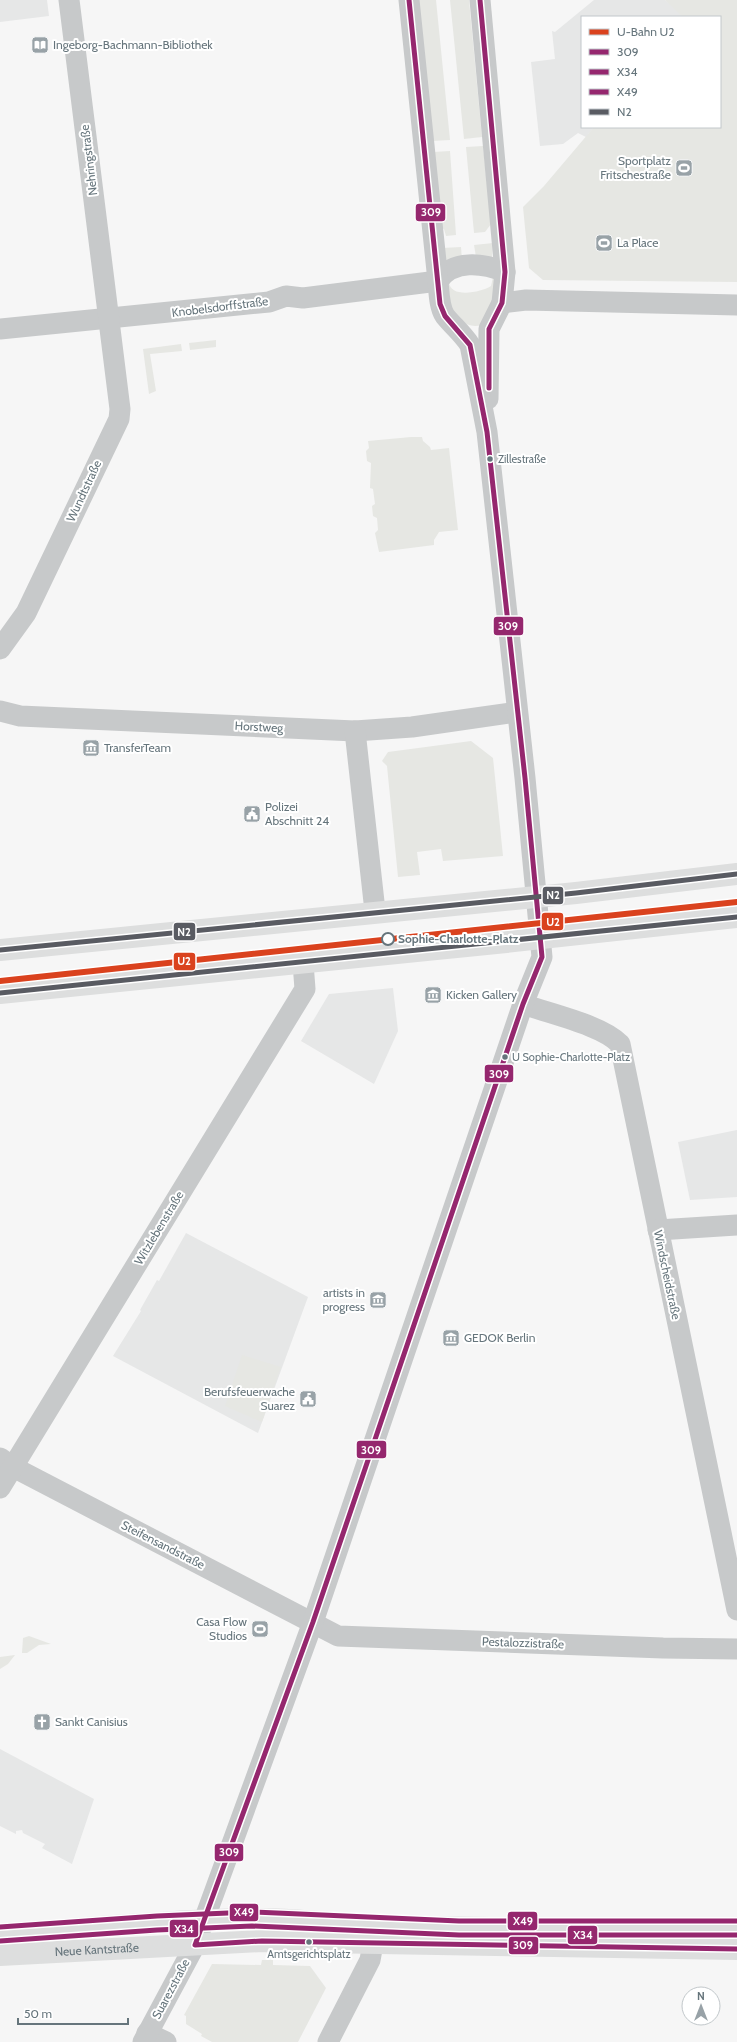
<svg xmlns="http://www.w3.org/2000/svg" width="737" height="2042" font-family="Cabin,sans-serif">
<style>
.built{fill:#e6e7e7}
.green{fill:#e6e7e3}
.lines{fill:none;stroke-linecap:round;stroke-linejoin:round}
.minor{stroke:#c7c9ca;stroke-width:21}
.major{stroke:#dddede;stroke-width:22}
.bus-1-casing{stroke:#fff;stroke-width:8}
.bus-2-casing{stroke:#fff;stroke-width:8}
.bus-3-casing{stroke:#fff;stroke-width:8}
.bus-4-casing{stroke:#fff;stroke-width:8}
.bus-1{stroke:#95276e;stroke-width:5}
.bus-2{stroke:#95276e;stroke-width:5}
.bus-3{stroke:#95276e;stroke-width:5}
.bus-4{stroke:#595b62;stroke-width:5}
.metro-1-casing{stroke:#fff;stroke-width:9}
.metro-1{stroke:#da421e;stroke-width:6}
.bus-dot{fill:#66757c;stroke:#fff;stroke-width:1.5}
.stop-dot{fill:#fff;stroke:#66757c;stroke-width:2}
.labels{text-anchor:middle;stroke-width:4;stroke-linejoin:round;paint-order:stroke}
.bus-label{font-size:11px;fill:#66757c;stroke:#fff;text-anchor:start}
.poi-label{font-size:12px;fill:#66757c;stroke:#fff;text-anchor:start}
.street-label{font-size:12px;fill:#66757c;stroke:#fff}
.stop-label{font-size:12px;font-weight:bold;fill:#66757c;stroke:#fff;text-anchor:start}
.line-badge{stroke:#fff;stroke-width:1.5}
.badge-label{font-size:11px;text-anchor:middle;font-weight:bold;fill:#fff}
</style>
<rect width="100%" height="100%" fill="#f6f6f6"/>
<g class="built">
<polygon points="0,0 47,0 49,16 0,22"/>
<polygon points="594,0 665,0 684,16 582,17 582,127 594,127 586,137 578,133 563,144 540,146 531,62 555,59 552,31 555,32"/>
<polygon points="393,988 398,1031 374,1084 301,1041 329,994"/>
<polygon points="737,1130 737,1197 690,1200 678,1142"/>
<polygon points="186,1233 308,1297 258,1433 113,1356 141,1311 140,1310 157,1280 159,1281"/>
<polygon points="0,1749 94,1799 72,1864 42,1848 45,1844 23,1833 22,1830 16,1831 16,1834 0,1826"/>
</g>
<g class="green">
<polygon points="418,0 436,0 450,140 432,141"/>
<polygon points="450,0 469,0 482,137 464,139"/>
<polygon points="665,0 737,0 737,282 543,280 529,268 523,207 544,186 594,127 720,127 720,17 683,17"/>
<polygon points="483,146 491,224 485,232 474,233 466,147"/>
<polygon points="450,151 456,235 446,236 444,229 440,227 433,152"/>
<polygon points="493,243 492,258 476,257 474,245"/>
<polygon points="461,247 462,260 447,263 442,248"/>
<path d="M493,277L496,279L497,295L482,325C467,329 455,319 450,305C448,298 449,289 449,282C450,299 482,292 491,286Z"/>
<polygon points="216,340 216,347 190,350 189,343"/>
<polygon points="181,344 182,351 150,354 156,391 149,394 143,349"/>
<polygon points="411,437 422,437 423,441 430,447 431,450 449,448 458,530 439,532 434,540 434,545 379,552 375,533 378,530 377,518 373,516 372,506 375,504 373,489 370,488 371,463 367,461 366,451 369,448 368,441"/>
<polygon points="471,741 493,758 503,856 443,861 441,849 417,852 420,875 398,877 387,766 382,761 388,752"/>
<polygon points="242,1355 281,1367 262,1422 225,1406"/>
<polygon points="29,1636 51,1644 39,1645 27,1653 22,1653 23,1638"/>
<polygon points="15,1655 8,1664 0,1669 0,1657"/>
<polygon points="262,1960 273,1960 273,1965 310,1966 326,1988 298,2042 212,2042 201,2036 202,2034 186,2024 186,2016 184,2015 212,1964 261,1965"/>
</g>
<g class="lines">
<g class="minor">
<polyline points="480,0 505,272 502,303 489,329 488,399"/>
<path d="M438,281C453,259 483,263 505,272"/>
<polyline points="502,303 526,300 737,305"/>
<polyline points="0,329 269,302 286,296 303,298 438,281"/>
<polyline points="0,649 26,613 119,419 120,409 69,0"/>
<polyline points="0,711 20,716 355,731 412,727 517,712"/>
<polyline points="355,731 375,911"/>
<path d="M523,1004C550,1014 602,1025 620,1044L737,1610"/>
<polyline points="658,1230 737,1225"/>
<polyline points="0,1458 13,1467 338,1636 663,1648 737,1649"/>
<polyline points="0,1488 305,989 303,963"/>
<polyline points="147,2033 166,2042"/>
<path d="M143,2042L195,1945L214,1893L313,1622L523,1004L542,957L525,778L487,432L470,345C462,333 453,326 445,316C439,307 439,291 438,281L409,0"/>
<polyline points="328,2042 370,1960 373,1944"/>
</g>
<g class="major">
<polyline points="0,950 576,893 737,874"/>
<polyline points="0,993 506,942 737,917"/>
<path d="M0,1934C84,1929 167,1920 252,1919C290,1918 328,1924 366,1925C490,1930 614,1928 737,1928"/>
<path id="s1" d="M0,1955L262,1941L737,1949"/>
</g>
<defs>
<g id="bus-1">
<polyline points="409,0 440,304 445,316 470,345 487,432 525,778 542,957 523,1004 313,1622 195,1945 262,1941 737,1949"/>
<polyline points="480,0 505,272 502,303 489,329 489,388"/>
</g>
<polyline id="bus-2" points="0,1941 157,1930 252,1926 459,1935 737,1935"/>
<polyline id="bus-3" points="0,1927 157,1916 252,1912 459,1921 737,1921"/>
<g id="bus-4">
<polyline points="0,950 576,893 737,874"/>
<polyline points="0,993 737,917"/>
</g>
</defs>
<use href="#bus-1" class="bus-1-casing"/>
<use href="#bus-2" class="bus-2-casing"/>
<use href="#bus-3" class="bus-3-casing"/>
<use href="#bus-4" class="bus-4-casing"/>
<use href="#bus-1" class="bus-1"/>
<use href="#bus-2" class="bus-2"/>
<use href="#bus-3" class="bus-3"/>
<use href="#bus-4" class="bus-4"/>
<defs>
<polyline id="metro-1" points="0,981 737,902"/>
</defs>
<use href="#metro-1" class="metro-1-casing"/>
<use href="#metro-1" class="metro-1"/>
</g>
<defs>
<symbol id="library-square" viewBox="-11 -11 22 22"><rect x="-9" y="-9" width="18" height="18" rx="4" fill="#98a2a7" stroke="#fff"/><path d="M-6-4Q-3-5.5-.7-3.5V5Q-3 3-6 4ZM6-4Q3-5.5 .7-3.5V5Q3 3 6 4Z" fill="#fff"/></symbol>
<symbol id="stadium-square" viewBox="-11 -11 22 22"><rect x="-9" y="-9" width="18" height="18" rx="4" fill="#98a2a7" stroke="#fff"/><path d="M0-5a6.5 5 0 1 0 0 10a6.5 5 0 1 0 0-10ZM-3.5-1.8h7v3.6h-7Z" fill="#fff"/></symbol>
<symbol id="museum-square" viewBox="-11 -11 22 22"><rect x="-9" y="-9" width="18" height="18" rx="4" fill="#98a2a7" stroke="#fff"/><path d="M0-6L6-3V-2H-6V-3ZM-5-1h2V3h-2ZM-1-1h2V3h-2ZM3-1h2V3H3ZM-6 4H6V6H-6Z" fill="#fff"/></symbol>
<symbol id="civic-square" viewBox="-11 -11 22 22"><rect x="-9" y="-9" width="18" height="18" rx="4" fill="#98a2a7" stroke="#fff"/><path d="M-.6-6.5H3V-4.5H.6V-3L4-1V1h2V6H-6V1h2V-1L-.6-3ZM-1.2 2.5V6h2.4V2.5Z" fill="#fff"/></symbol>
<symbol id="church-square" viewBox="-11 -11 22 22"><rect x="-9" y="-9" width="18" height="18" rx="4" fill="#98a2a7" stroke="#fff"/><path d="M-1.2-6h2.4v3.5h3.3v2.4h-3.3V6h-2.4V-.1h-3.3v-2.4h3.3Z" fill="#fff"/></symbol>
</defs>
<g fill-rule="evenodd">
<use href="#library-square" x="30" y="35" width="20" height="20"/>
<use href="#stadium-square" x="674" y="158" width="20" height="20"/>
<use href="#stadium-square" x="594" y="233" width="20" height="20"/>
<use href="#museum-square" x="81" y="738" width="20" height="20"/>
<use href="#civic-square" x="242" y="804" width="20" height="20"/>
<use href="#museum-square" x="423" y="985" width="20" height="20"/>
<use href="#museum-square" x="368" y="1290" width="20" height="20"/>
<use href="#museum-square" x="441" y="1328" width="20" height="20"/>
<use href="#civic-square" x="298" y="1389" width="20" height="20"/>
<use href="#stadium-square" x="250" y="1619" width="20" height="20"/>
<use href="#church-square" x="32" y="1712" width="20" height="20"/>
</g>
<g class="bus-dot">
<circle cx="490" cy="459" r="3.5"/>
<circle cx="505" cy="1057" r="3.5"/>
<circle cx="309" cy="1942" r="3.5"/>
</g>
<circle class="stop-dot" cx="388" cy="939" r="6"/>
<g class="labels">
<g class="bus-label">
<text x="498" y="463">Zillestraße</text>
<text x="512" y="1061">U Sophie-Charlotte-Platz</text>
<text x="309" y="1958" text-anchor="middle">Amtsgerichtsplatz</text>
</g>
<g class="poi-label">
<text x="53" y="49">Ingeborg-Bachmann-Bibliothek</text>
<text x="671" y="165" text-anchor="end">Sportplatz<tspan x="671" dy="14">Fritschestraße</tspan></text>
<text x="617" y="247">La Place</text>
<text x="104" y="752">TransferTeam</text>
<text x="265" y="811">Polizei<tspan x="265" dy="14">Abschnitt 24</tspan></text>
<text x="446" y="999">Kicken Gallery</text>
<text x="365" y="1297" text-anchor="end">artists in<tspan x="365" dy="14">progress</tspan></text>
<text x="464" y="1342">GEDOK Berlin</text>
<text x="295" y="1396" text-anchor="end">Berufsfeuerwache<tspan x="295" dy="14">Suarez</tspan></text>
<text x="247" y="1626" text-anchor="end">Casa Flow<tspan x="247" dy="14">Studios</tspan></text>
<text x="55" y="1726">Sankt Canisius</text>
</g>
<g class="street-label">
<text transform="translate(89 160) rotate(-97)" y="4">Nehringstraße</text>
<text transform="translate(220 307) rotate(-7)" y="4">Knobelsdorffstraße</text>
<text transform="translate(84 491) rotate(-65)" y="4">Wundtstraße</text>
<text transform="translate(259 727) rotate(3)" y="4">Horstweg</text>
<text transform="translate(159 1228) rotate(-59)" y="4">Witzlebenstraße</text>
<text transform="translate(667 1275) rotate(78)" y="4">Windscheidstraße</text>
<text transform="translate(163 1545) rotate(27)" y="4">Steifensandstraße</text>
<text transform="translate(523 1643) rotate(2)" y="4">Pestalozzistraße</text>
<text dy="4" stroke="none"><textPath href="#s1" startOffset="97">Neue Kantstraße</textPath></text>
<text transform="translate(171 1989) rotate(-62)" y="4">Suarezstraße</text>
</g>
<g class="stop-label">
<text x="398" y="943">Sophie-Charlotte-Platz</text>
</g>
</g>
<g class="line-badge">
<rect x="415" y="203" width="31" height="19" rx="4" fill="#95276e"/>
<rect x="493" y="616" width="31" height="20" rx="4" fill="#95276e"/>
<rect x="542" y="886" width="22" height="19" rx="4" fill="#595b62"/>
<rect x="541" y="912" width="23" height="19" rx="4" fill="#da421e"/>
<rect x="173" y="922" width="23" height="19" rx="4" fill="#595b62"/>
<rect x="173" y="952" width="23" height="19" rx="4" fill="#da421e"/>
<rect x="484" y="1064" width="30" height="19" rx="4" fill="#95276e"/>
<rect x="356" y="1440" width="31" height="19" rx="4" fill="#95276e"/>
<rect x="214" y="1843" width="30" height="19" rx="4" fill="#95276e"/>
<rect x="229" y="1903" width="30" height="19" rx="4" fill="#95276e"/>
<rect x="507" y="1911" width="31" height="20" rx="4" fill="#95276e"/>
<rect x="169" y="1919" width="30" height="19" rx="4" fill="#95276e"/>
<rect x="567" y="1925" width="31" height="20" rx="4" fill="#95276e"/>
<rect x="508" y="1936" width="31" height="19" rx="4" fill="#95276e"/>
</g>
<g class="badge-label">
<text x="431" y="216">309</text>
<text x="508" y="630">309</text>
<text x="553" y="899">N2</text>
<text x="553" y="926">U2</text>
<text x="184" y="936">N2</text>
<text x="184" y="965">U2</text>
<text x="499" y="1078">309</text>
<text x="371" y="1454">309</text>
<text x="229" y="1856">309</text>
<text x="244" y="1916">X49</text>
<text x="523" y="1925">X49</text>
<text x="184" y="1933">X34</text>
<text x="583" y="1939">X34</text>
<text x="523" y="1949">309</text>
</g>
<rect x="581" y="16" width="140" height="112" fill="#ffffff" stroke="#c2c8cb"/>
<rect x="589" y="29" width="20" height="6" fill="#da421e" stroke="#c2c8cb"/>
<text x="617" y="36" font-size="12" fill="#66757c">U-Bahn U2</text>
<rect x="589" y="49" width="20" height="6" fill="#95276e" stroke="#c2c8cb"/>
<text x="617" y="56" font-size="12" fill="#66757c">309</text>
<rect x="589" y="69" width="20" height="6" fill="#95276e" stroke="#c2c8cb"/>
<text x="617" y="76" font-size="12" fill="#66757c">X34</text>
<rect x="589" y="89" width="20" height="6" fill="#95276e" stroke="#c2c8cb"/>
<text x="617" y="96" font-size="12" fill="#66757c">X49</text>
<rect x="589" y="109" width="20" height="6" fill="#595b62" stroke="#c2c8cb"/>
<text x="617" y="116" font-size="12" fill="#66757c">N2</text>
<g transform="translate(701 2006)"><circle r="19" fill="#ffffff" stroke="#c2c8cb"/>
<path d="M0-3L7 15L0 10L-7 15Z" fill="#98a2a7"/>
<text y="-6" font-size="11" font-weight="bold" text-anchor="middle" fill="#66757c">N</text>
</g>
<path d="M18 2018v6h110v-6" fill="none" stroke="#66757c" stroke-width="2"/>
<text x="24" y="2018" font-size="12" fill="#66757c" stroke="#ffffff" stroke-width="3" paint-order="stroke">50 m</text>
</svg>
